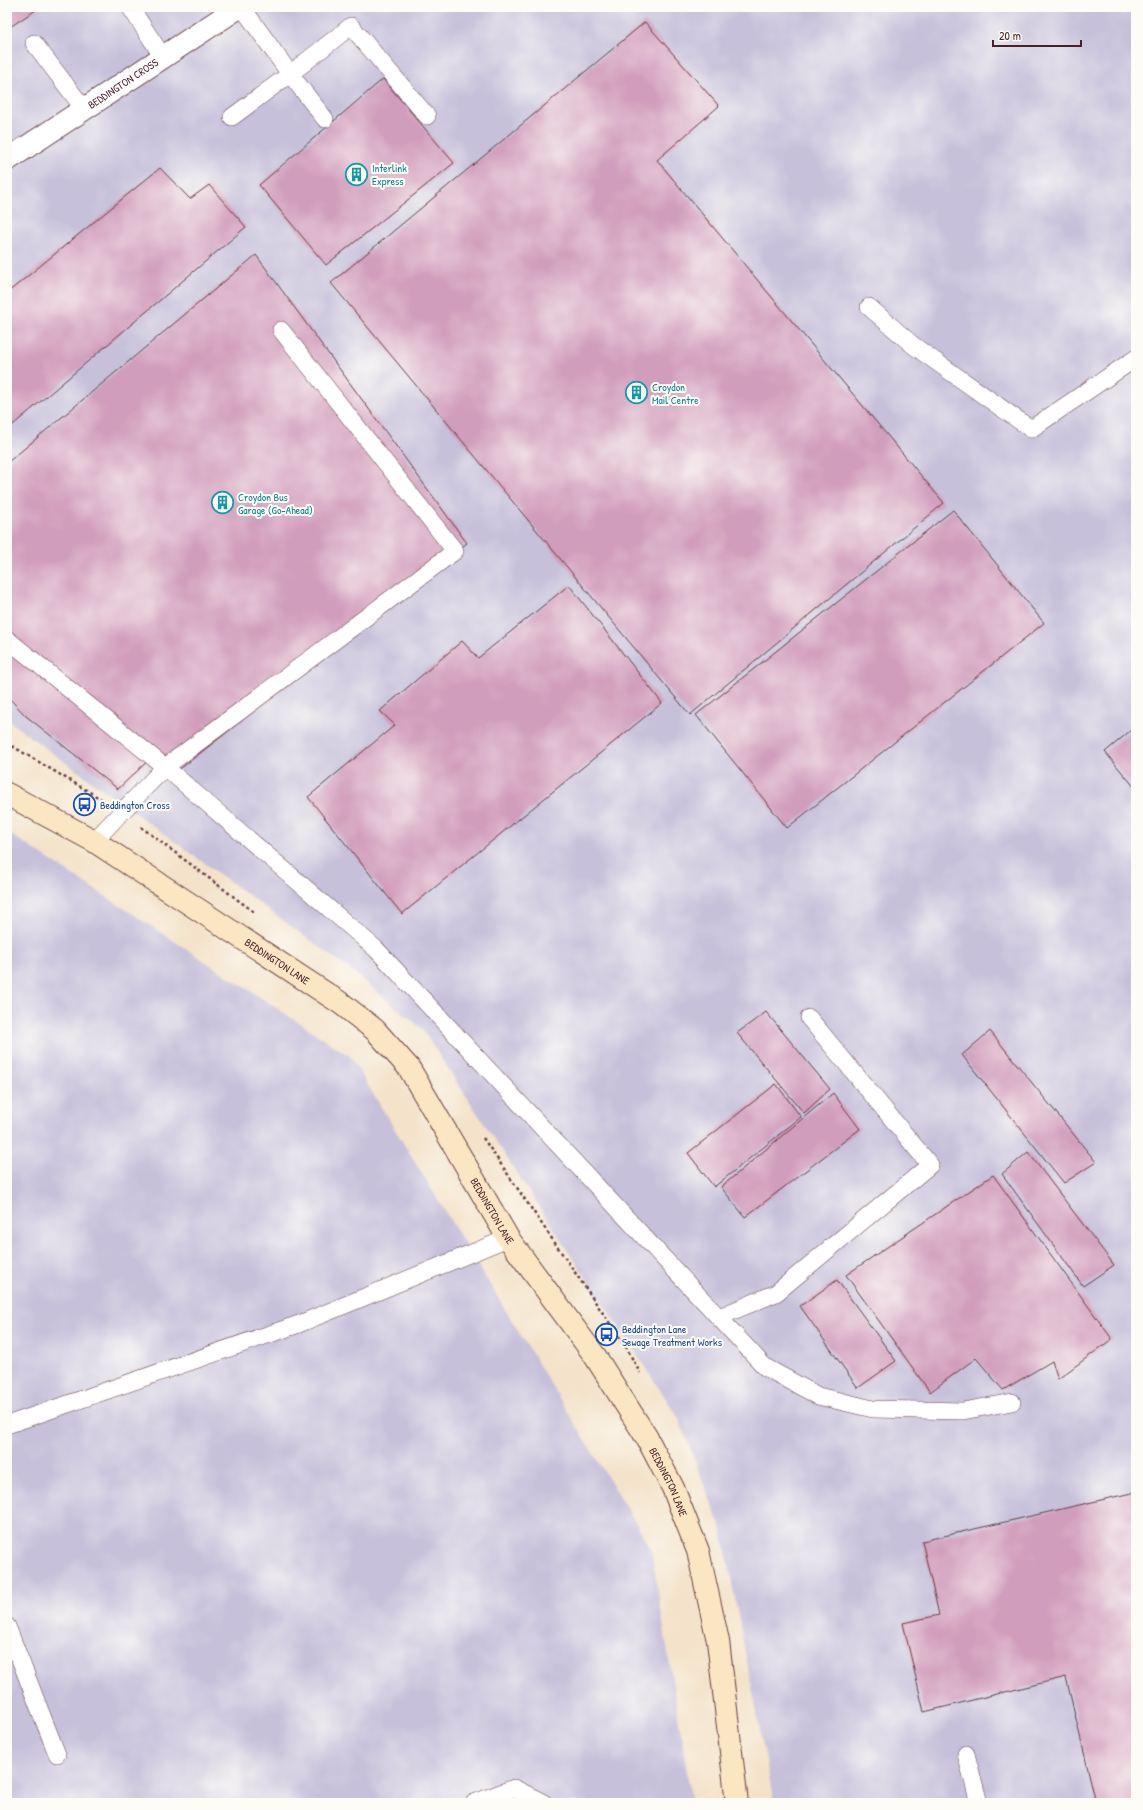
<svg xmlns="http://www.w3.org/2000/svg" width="1143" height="1810" font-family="'Patrick Hand',sans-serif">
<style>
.industrial{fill:#c6c0da}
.building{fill:#d19dbc}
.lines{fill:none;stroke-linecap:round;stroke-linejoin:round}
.lane-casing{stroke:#643c43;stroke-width:18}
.street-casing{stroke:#643c43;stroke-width:24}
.secondary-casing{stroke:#643c43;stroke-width:24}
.path{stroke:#643c43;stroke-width:2.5;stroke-dasharray:3 3;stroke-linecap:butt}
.lane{stroke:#fff;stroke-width:17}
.street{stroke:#fff;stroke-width:22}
.secondary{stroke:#fbe6c3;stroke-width:22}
.labels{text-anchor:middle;stroke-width:4;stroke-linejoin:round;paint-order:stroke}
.street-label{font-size:11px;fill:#4a1f2b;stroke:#fdfcf7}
.culture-label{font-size:11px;fill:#0d838f;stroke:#fdfcf7;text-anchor:start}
.transit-label{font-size:11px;fill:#164399;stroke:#fdfcf7;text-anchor:start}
</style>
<rect width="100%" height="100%" fill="#fdfcf7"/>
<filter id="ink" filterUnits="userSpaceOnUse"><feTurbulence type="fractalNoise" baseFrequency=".025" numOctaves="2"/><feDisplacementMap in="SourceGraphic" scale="8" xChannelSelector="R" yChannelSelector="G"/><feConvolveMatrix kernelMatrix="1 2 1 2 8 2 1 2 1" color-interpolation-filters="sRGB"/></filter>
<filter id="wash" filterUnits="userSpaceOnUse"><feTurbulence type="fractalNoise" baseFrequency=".012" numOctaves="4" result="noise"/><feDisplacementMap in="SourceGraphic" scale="16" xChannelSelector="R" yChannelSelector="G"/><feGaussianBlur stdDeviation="0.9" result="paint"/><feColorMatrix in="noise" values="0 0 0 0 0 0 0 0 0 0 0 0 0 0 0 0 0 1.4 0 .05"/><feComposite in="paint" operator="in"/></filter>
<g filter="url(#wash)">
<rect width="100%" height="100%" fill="#f4e3ca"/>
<g class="industrial">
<polygon points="7,7 1136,7 1136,1803 774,1803 722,1531 678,1417 421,1028 347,967 14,725 7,717"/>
<polygon points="7,832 350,1056 651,1548 692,1803 7,1803"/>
</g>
<g id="blocks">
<g class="building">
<polygon points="7,7 40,7 7,29"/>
<polygon points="645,22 719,106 657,160 944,503 690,715 331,283"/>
<polygon points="383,79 454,163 326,265 259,185"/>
<polygon points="160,168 190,199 209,185 246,227 7,430 7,293"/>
<polygon points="256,255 467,543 180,769 175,759 152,757 118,789 26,716 7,696 7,463"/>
<polygon points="953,510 1044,623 787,828 696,715"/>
<polygon points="569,585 662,703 402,914 308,797 395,725 380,711 462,641 478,658"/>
<polygon points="1136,726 1136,789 1105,752"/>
<polygon points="766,1012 830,1089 804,1113 737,1033"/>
<polygon points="990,1031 1096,1162 1064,1183 962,1055"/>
<polygon points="776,1084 801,1117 714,1187 688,1153"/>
<polygon points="833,1093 860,1129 745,1217 721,1187"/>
<polygon points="1028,1152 1114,1265 1083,1286 1002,1174"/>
<polygon points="993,1175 1112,1339 1058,1379 1052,1361 1003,1390 976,1358 930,1392 846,1275"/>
<polygon points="837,1280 896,1361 858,1388 800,1306"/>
<polygon points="1136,1492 1136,1803 1096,1803 1066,1677 924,1712 903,1623 939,1615 922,1541"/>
</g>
</g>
</g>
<g filter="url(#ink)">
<use href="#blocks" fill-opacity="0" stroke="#643c43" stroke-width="1"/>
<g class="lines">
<defs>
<g id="lane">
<polyline points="130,7 163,57"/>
<polyline points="242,7 290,74 351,26 427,116"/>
<polyline points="34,43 84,109"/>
<polyline points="232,117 290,74 325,119"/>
<polyline points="869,307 914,346 1031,429 1136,358"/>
<polyline points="7,639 165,767 455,551 281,330"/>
<polyline points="94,841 165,767 376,949 765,1367 818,1396 873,1409 963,1411 1012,1402"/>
<polyline points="719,1317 776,1293 930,1165 809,1018"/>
<polyline points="7,1425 299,1324 508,1238"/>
<polyline points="7,1626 57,1754"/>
<polyline points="966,1754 979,1803"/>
<polyline points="474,1803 514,1788 544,1803"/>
</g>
<g id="street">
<path id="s1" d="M7,160L239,7"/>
</g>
<g id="secondary">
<path id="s2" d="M7,794L94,841L342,1004L375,1030L409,1068L508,1238L595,1356L647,1438L673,1488L698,1551L718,1641L737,1803"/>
</g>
</defs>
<use href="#lane" class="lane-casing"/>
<use href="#street" class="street-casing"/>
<use href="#secondary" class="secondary-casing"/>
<g class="path">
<polyline points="7,743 101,799"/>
<polyline points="141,827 254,912"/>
<polyline points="483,1138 626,1347 640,1373"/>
</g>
<use href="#lane" class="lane"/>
<use href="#street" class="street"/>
<use href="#secondary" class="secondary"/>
</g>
</g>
<defs>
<symbol id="building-ring" viewBox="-11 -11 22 22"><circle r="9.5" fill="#fdfcf7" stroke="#0f9aa8" stroke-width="1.5"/><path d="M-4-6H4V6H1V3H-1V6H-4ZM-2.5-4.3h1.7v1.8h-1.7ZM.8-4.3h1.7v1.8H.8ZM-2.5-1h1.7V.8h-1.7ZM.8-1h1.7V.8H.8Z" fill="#0f9aa8"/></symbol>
<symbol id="bus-ring" viewBox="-11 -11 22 22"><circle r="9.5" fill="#fdfcf7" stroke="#1a4fb4" stroke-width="1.5"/><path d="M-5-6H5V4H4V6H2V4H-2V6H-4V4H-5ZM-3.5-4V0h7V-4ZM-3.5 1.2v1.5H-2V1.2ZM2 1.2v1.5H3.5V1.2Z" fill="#1a4fb4"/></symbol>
</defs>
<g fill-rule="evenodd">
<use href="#building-ring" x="344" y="162" width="25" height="25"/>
<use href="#building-ring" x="624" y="380" width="25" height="25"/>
<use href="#building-ring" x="210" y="490" width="25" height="25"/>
<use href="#bus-ring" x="72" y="792" width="25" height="25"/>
<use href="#bus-ring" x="594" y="1322" width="25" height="25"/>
</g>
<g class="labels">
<g class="street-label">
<text dy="4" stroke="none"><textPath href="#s1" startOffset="139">BEDDINGTON CROSS</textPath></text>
<text dy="4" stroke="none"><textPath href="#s2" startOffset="318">BEDDINGTON LANE</textPath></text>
<text dy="4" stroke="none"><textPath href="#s2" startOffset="654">BEDDINGTON LANE</textPath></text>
<text dy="4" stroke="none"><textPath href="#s2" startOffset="978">BEDDINGTON LANE</textPath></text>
</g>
<g class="culture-label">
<text x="372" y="172">Interlink<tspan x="372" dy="13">Express</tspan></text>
<text x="652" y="391">Croydon<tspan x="652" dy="13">Mail Centre</tspan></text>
<text x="238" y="501">Croydon Bus<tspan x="238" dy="13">Garage (Go-Ahead)</tspan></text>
</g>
<g class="transit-label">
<text x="100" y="809">Beddington Cross</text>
<text x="622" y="1333">Beddington Lane<tspan x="622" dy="13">Sewage Treatment Works</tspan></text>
</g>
</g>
<rect width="1143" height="1810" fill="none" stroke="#fdfcf7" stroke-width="24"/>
<path d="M993 40v6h88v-6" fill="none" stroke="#4a1f2b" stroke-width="2"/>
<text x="999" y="40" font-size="12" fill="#4a1f2b" stroke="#fdfcf7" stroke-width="3" paint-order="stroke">20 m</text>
</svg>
